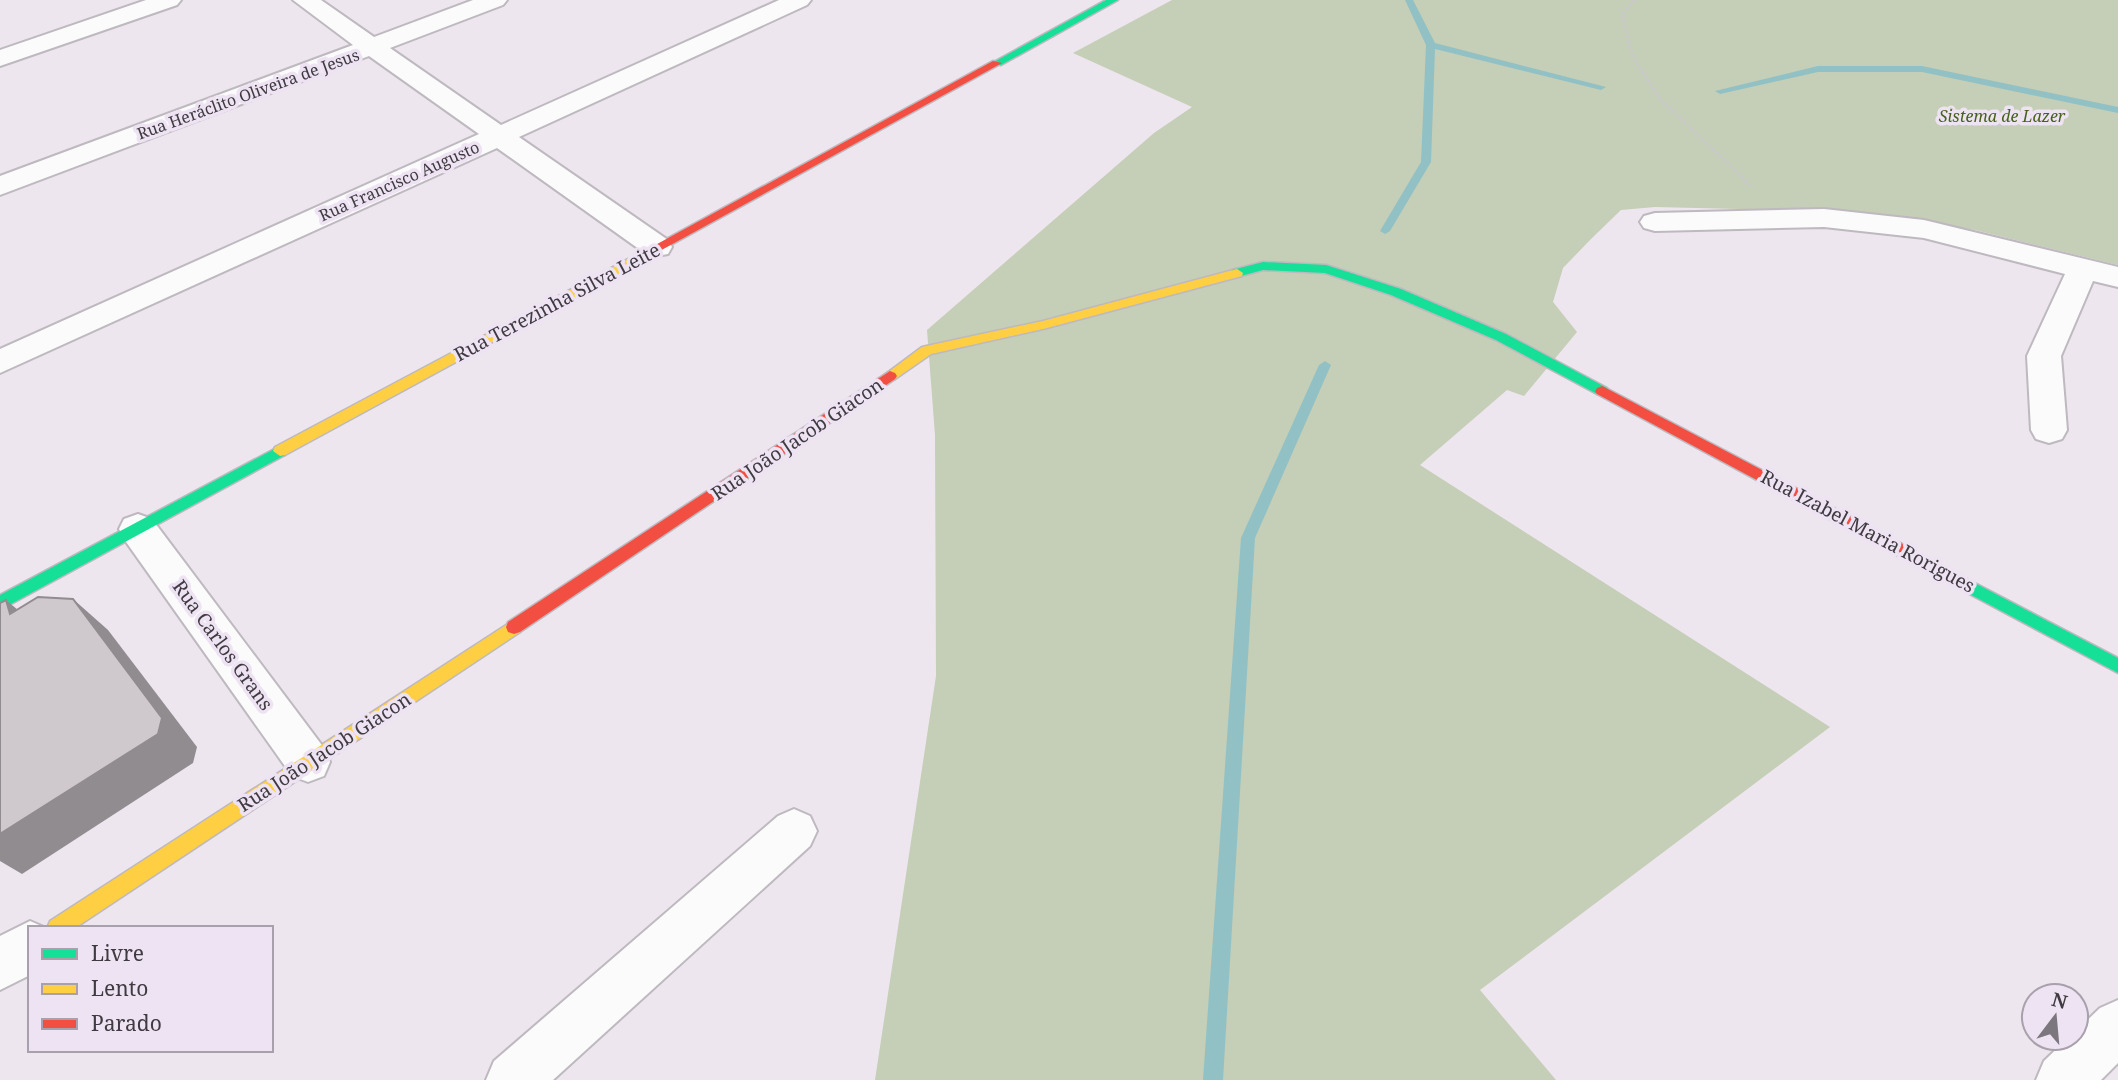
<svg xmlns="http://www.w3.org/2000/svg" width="2118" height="1080" font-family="'Noto Serif',serif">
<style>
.forest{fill:#c5ceb6}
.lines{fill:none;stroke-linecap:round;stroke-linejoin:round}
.stream{fill:#91c1c5;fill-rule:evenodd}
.street-casing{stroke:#beb8bf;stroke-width:4}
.fast-casing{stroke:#beb8bf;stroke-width:3}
.slow-casing{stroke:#beb8bf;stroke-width:3}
.jam-casing{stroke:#beb8bf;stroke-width:3}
.path{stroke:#cac9cb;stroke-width:3.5;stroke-dasharray:2.5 2.5;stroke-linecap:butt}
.street{fill:#fcfbfc;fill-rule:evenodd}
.fast{fill:#16e098;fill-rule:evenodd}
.slow{fill:#ffcf43;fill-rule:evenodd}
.jam{fill:#f24e42;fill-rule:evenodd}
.shaded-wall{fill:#918c90}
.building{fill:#cfc8cd;stroke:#918c90;stroke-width:2}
.labels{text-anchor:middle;stroke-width:7;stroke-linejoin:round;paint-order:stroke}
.far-street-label{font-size:16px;fill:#3f3b41;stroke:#eee3f2}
.far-park-label{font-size:16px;font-style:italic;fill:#46611a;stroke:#eee3f2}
.street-label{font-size:19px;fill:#3f3b41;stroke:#eee3f2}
</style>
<rect width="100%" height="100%" fill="#ede6ee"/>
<polygon class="forest" points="1172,0 2118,0 2118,265 1975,230 1859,212 1655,207 1621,210 1591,239 1563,268 1553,302 1577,332 1524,396 1507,390 1420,465 1830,727 1480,990 1556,1080 875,1080 936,676 935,435 927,330 1154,133 1192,107 1073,53"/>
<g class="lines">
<g class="stream">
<polygon points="1405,0 1413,0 1435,43 1606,87 1601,90 1435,49 1431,162 1390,231 1385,234 1380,231 1421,162 1426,45"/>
<polygon points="1818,66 1922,66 2118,107 2118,113 1922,72 1818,72 1720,94 1715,91"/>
<polygon points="1325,361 1331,365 1255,538 1223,1080 1203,1080 1241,538 1319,365"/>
</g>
<defs>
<g id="street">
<polygon points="146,0 181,0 177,5 0,66 0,50"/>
<polygon points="293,0 321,0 374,37 473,0 507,0 503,5 390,48 501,125 779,0 811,0 807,5 519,137 668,240 672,247 668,254 657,256 646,254 497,148 0,373 0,349 479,134 369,56 0,195 0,176 353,45"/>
<polygon points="1824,209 1924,220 2118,267 2118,287 2093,281 2061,356 2067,430 2062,439 2049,443 2036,439 2031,430 2027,356 2065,274 1924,238 1824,227 1655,231 1644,228 1640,222 1644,216 1655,213"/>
<polygon points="138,514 152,519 324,748 330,762 324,776 308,782 292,776 124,539 119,529 124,519"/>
<polygon points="794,809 810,816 817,831 810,846 553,1080 486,1080 494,1061 778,816"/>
<polygon points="30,921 46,928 30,928 30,975 0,990 0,936"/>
<polygon points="2118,1000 2118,1063 2101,1080 2036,1080 2044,1061 2068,1038 2076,1038 2076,1031 2100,1008"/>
</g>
<g id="fast">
<polygon points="1106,0 1118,0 1001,65 992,63"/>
<polygon points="1263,262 1326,265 1401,289 1506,334 1607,388 1609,391 1607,394 1597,394 1496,340 1391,295 1325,273 1263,270 1237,277 1231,273 1232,270"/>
<polygon points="280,446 287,451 285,455 0,610 0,595"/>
<polygon points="1904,546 2118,658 2118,673 1898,556 1896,552 1898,548"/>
</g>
<g id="slow">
<polygon points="643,251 649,255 647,258 285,455 280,456 273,451 275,447"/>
<polygon points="1237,269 1243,273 1242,276 1043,329 931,354 895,379 885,379 883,376 922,347 1043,321"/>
<polygon points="514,620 520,622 522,627 520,632 75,928 47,928 50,921"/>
</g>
<g id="jam">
<polygon points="993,61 1002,63 647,258 643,259 637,255"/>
<polygon points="890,371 895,373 897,376 895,379 520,632 514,634 508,632 506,627 508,622"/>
<polygon points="1602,386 1910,548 1912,552 1910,556 1898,556 1597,394 1595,391 1597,388"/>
</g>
</defs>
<use href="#street" class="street-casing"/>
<use href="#fast" class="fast-casing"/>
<use href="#slow" class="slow-casing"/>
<use href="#jam" class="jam-casing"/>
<polyline class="path" points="1634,0 1622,14 1632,55 1659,98 1752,187"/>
<use href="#street" class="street"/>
<use href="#fast" class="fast"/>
<use href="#slow" class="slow"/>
<use href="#jam" class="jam"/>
</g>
<g class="shaded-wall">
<polygon points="73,599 108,630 197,747 193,763 22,874 0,861 0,834"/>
<polygon points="6,600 43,631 10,614"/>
</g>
<polygon class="building" points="38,597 73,599 162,718 158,734 0,834 0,603 6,600 10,614"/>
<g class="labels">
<g class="far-street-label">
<text transform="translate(248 94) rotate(-20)" y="6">Rua Heráclito Oliveira de Jesus</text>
<text transform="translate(399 181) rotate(-24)" y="6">Rua Francisco Augusto</text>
</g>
<g class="far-park-label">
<text x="2002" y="122">Sistema de Lazer</text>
</g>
<g class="street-label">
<text transform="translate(557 302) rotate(-28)" y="7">Rua Terezinha Silva Leite</text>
<text transform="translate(797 439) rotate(-34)" y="7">Rua João Jacob Giacon</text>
<text transform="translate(1868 531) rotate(28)" y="7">Rua Izabel Maria Rorigues</text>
<text transform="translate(223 645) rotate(54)" y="7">Rua Carlos Grans</text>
<text transform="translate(324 752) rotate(-33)" y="7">Rua João Jacob Giacon</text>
</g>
</g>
<rect x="28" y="926" width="245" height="126" fill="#eee3f2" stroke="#a8a0ab" stroke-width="2"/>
<rect x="42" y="949" width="35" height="10" fill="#16e098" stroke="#a8a0ab" stroke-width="2"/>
<text x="91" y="961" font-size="21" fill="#3f3b41">Livre</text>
<rect x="42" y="984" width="35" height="10" fill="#ffcf43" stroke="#a8a0ab" stroke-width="2"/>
<text x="91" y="996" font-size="21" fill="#3f3b41">Lento</text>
<rect x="42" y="1019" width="35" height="10" fill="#f24e42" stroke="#a8a0ab" stroke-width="2"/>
<text x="91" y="1031" font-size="21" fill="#3f3b41">Parado</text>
<g transform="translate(2055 1017) rotate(16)"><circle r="33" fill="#eee3f2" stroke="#a8a0ab" stroke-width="2"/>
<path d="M0-5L12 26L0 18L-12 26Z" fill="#7c777e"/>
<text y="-10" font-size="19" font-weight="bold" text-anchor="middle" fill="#3f3b41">N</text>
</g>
</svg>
